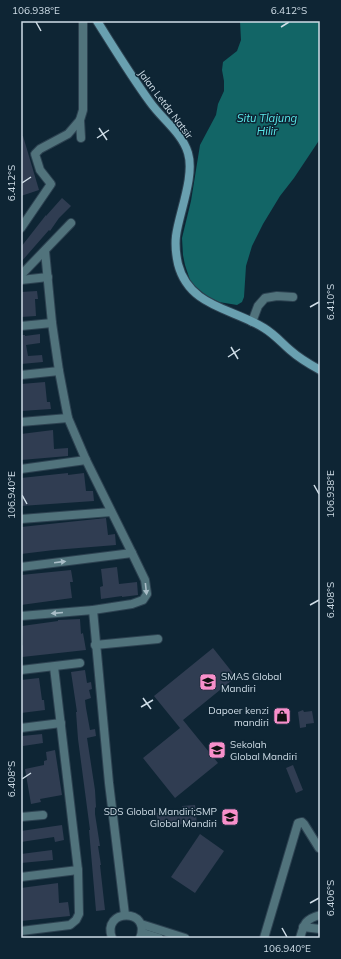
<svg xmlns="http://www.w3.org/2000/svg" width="341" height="959" font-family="Mulish,sans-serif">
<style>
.water{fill:#126566}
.building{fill:#303d52}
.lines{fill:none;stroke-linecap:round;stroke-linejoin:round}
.street-casing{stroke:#2d4251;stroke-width:10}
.secondary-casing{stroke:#2d4251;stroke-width:10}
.street{stroke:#51737c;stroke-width:8}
.secondary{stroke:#69a0b0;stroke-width:8}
.oneway{fill:#a9bdc7}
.ticks{fill:none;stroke:#cfdde7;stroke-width:1.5}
.labels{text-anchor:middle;stroke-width:3;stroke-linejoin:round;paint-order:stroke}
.street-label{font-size:10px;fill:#cfdde7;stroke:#0e2534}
.poi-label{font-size:10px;fill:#cfdde7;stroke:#0e2534;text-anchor:start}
.water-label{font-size:11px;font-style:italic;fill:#5aeaeb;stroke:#0e2534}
.neatline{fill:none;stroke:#cfdde7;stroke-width:1.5}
.ticks-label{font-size:10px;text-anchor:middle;fill:#cfdde7}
</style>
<rect width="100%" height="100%" fill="#0e2534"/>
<polygon class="water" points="240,21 320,21 320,139 294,178 280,196 263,224 252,246 246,266 244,297 242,302 237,305 219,302 207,296 191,283 185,265 183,255 182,238 191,201 200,145 216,115 218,104 224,91 224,81 222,70 223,62 237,51 241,40"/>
<g class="building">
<polygon points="21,136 23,136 39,190 21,196"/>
<polygon points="62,198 71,206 59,218 50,231 49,230 21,262 21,247 46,215 46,216"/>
<polygon points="37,291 38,299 35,299 36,316 21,317 21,292"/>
<polygon points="40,334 40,343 26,345 28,356 42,355 43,362 21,364 21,335 25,335 25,336"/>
<polygon points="45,382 47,402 50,402 51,409 21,411 21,384"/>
<polygon points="53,430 54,449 68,448 68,456 21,460 21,434"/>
<polygon points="68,473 68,475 84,473 86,491 93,491 94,501 21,506 21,478"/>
<polygon points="106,518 108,535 115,534 116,545 54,550 21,554 21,544 22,544 21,527"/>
<polygon points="117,567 119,584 137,582 138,595 122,597 122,596 101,599 100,587 103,586 101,569"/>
<polygon points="71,570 73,582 70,582 72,598 21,605 21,575"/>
<polygon points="80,619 81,634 83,633 86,650 22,657 21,646 23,645 22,626 58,621 58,620"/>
<polygon points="213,648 236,677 183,720 218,763 175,798 143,758 180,728 154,696"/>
<polygon points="85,670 87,683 91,682 92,689 89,690 91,698 85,700 86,708 90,730 95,729 96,736 87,738 95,790 96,807 95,808 95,814 100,846 98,846 101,865 100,865 105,910 96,911 89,830 90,830 78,739 76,712 77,712 71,672"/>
<polygon points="39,678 42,700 44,700 45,710 21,713 21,680"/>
<polygon points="303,710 304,712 312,711 314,723 306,724 306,727 300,728 298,712"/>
<polygon points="42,734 43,743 23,746 22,736"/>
<polygon points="55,750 62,795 40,799 41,802 31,804 25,769 44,765 44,761 47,760 46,752"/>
<polygon points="293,765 303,790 296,793 286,768"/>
<polygon points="195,805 197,824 182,826 182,824 159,828 156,813 184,809 182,806"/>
<polygon points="62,825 64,840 55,842 54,837 21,842 21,831"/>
<polygon points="200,834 224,851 195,893 171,877"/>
<polygon points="52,850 53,860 21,863 21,854"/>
<polygon points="58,883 59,903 68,902 70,916 21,921 21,888"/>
</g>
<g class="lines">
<defs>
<g id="street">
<polyline points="80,120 81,138"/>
<polyline points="21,228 51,184 40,170 35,154 40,149 68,134 80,120 83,110 83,21"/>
<polyline points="21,275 71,223"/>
<polyline points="21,280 48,277"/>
<polyline points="252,322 258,306 265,298 277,296 293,297"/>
<polyline points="21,326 52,323"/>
<polyline points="21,375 59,371"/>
<polyline points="21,422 68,418"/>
<polyline points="21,469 86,460"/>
<polyline points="21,519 111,512"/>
<polyline points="21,567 132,553"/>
<polyline points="93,610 109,783 125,915"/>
<polyline points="21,616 93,610 132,604 143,600 147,594 145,580 132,553 86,460 68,418 59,371 52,323 45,251"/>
<polyline points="95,645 158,639"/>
<polyline points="21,670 80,663"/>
<polyline points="21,728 61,723"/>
<polyline points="21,817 43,815"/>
<polyline points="21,877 78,870"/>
<polyline points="141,924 185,938"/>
<polyline points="303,927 320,929"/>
<polyline points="21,931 70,925 76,920 79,914 78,870 54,667"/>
<polyline points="143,933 159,938"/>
<path d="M112,938C101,908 152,908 140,938"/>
<polyline points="264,938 298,823 302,822 304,824 319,848"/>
<path d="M300,938C304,924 305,919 320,915"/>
</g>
<path id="secondary" d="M97,21C114,48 131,76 150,102C162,119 182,133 188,153C195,176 179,213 176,236C175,245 176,255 178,264C189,307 232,308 264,328C274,334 281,342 290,350C299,358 309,364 320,370"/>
</defs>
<use href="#street" class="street-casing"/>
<use href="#secondary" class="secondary-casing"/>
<use href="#street" class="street"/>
<use href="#secondary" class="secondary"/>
</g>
<defs><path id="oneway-solid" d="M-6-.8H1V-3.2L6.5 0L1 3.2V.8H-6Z"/></defs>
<g class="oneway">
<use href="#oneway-solid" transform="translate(60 562) rotate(-7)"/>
<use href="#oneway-solid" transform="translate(146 589) rotate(84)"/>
<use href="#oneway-solid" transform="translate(57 613) rotate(175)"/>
</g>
<path class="ticks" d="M36,22L41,31M281,27L289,22M99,128L107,140M97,138L109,130M22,183L31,177M310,307L319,302M231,347L238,359M228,357L240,349M314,485L319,494M22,495L27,504M310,605L319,600M143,698L151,709M141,707L153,700M22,779L31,773M310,903L319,898M282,928L287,937"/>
<defs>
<symbol id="school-square" viewBox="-11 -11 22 22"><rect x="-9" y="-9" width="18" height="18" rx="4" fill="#f890cb" stroke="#0e2534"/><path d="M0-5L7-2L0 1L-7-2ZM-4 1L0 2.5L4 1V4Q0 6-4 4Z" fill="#111"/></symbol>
<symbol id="shop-square" viewBox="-11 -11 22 22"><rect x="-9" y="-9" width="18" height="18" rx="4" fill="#f890cb" stroke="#0e2534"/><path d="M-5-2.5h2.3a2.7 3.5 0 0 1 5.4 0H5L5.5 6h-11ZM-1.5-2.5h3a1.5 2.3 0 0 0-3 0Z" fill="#111"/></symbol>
</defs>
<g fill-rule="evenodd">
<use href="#school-square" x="198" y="672" width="20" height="20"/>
<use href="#shop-square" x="272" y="706" width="20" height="20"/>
<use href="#school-square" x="207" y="740" width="20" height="20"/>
<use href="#school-square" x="220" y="807" width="20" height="20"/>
</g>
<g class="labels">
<g class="street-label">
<text transform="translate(166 104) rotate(53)" y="4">Jalan Letda Natsir</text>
</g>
<g class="poi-label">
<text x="221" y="680">SMAS Global<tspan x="221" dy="12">Mandiri</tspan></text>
<text x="269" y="714" text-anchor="end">Dapoer kenzi<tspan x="269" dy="12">mandiri</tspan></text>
<text x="230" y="748">Sekolah<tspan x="230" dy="12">Global Mandiri</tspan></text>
<text x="217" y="815" text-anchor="end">SDS Global Mandiri;SMP<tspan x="217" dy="12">Global Mandiri</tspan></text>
</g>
<g class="water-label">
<text x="267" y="122">Situ Tlajung<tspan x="267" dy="13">Hilir</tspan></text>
</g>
</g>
<rect width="341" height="959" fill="none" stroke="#0e2534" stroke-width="44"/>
<rect x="22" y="22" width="297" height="915" class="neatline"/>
<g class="ticks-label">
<text x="36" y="14">106.938°E</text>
<text x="289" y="14">6.412°S</text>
<text transform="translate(11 183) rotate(-90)" y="4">6.412°S</text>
<text transform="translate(330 302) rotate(-90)" y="4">6.410°S</text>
<text transform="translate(330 494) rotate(-90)" y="4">106.938°E</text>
<text transform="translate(11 495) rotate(-90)" y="4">106.940°E</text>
<text transform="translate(330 600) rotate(-90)" y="4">6.408°S</text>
<text transform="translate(11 779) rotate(-90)" y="4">6.408°S</text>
<text transform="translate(330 898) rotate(-90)" y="4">6.406°S</text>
<text x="287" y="952">106.940°E</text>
</g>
</svg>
